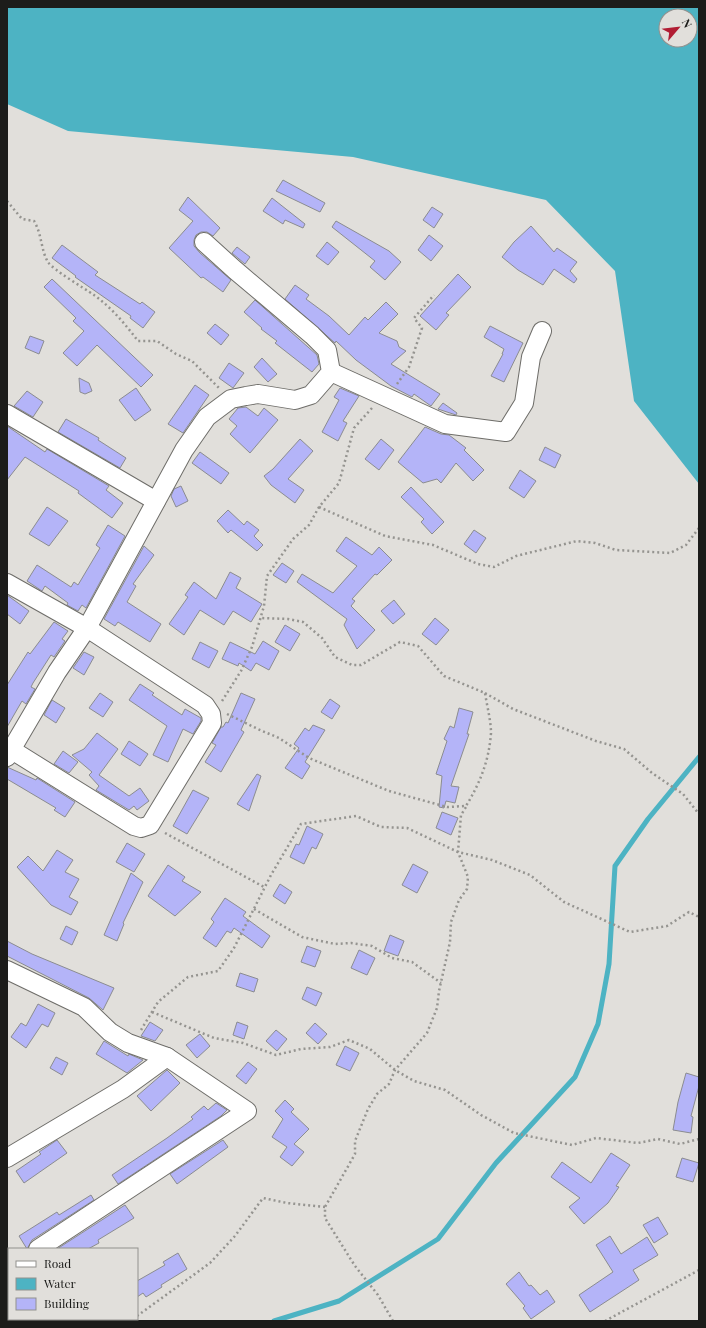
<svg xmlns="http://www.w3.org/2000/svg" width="706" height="1328" font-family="'Playfair Display',serif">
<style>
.water{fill:#4db3c3;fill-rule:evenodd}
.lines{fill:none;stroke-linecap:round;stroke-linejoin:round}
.stream{stroke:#4db3c3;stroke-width:5}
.building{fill:#b4b4f8;stroke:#8b8c90}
.minor-casing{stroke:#6e6d69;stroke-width:20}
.path{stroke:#959490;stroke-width:2.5;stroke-dasharray:2 3;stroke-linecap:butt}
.minor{stroke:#fff;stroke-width:18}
</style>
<rect width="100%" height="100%" fill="#e1dfdb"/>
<path class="water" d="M7,7H699V484L634,401L615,271L546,200L353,157L68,131L7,104ZM666,16H690V40H666Z"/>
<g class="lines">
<polyline class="stream" points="274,1321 339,1301 438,1239 496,1163 575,1077 598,1024 609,964 615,866 648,819 699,757"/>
</g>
<g class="building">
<polygon points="283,180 325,203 320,212 276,191"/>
<polygon points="188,197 220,228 213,236 207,232 201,232 196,235 194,240 194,246 200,253 231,280 223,292 203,277 201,278 169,248 193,221 179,210"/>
<polygon points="272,198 305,224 303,228 285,220 283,224 263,211"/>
<polygon points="432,207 443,214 434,228 423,220"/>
<polygon points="336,221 389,251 401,262 385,280 370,267 375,261 332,227"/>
<polygon points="531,226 554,252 557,248 577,262 570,271 577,279 574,283 554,269 543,285 518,270 502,257 514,242"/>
<polygon points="429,235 443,246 431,261 418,250"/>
<polygon points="327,242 339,252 328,265 316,256"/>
<polygon points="62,245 98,272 95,275 140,304 142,302 155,312 143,328 130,318 131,316 75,277 76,276 52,258"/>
<polygon points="237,247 250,257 245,264 232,253"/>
<polygon points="458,274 471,287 446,313 449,315 436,330 420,316"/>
<polygon points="52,279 153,375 141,387 97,345 77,366 63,353 84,331 73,321 76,318 44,287"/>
<polygon points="295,285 309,295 306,299 329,316 349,335 365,317 368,320 386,302 398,314 379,333 397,341 399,347 406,351 391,364 440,394 431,406 414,394 412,397 391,386 356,360 336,341 335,343 285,299"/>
<polygon points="255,300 317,355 319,364 312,372 275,343 277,341 261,329 262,328 244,312"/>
<polygon points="215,324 229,335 221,345 207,333"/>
<polygon points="490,326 523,343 504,382 491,376 503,354 502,354 504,349 484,337"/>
<polygon points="30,336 44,341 39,354 25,348"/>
<polygon points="262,358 277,374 268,382 254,367"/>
<polygon points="229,363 244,373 233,388 219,378"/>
<polygon points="79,378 89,383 92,391 85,394 80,392"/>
<polygon points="195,385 209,395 183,433 168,424"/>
<polygon points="136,388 151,410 135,421 119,400"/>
<polygon points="340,388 359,396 343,421 347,423 338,441 322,432 339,400 334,397"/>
<polygon points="27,391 43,402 33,417 14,406"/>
<polygon points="443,403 457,413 456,415 438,409"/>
<polygon points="246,407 258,416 264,408 278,420 250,453 230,434 237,426 229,419 238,408"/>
<polygon points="66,419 99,438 98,440 126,458 120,468 58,432"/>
<polygon points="7,426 45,452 47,449 109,486 106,490 123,503 112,518 78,493 79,491 25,457 7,480"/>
<polygon points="425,427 441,434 449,435 466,448 464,450 484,470 473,481 456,463 441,483 437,479 423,483 398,462"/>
<polygon points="300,439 313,451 288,479 304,490 295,503 271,485 264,476 273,469"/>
<polygon points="381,439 394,450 379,470 365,459"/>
<polygon points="545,447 561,455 555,468 539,460"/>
<polygon points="200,452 229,473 221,484 192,463"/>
<polygon points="520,470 536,481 524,498 509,488"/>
<polygon points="181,486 188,501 176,507 171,496 174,489"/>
<polygon points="411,487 444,522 432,534 421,522 424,519 401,497"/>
<polygon points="47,507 68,521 49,546 29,534"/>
<polygon points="228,510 244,525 247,521 259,530 254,536 263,545 257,551 231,530 228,533 217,521"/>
<polygon points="108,525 125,536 86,608 82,605 78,611 67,605 68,603 45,586 42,591 27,581 37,565 71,587 74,582 78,585 100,548 96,545"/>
<polygon points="474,530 486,538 476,553 464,544"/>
<polygon points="346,537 372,555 379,547 392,560 377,575 375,574 352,599 355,601 351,606 375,630 357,649 344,625 347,619 297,582 302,574 333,593 357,566 336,551"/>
<polygon points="144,546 154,555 133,584 136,586 127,602 161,624 150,642 118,622 115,626 104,619"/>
<polygon points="282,563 294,571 286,583 273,575"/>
<polygon points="230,572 241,578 236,588 262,604 251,622 233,611 224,625 200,610 184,635 169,624 188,597 185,595 194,582 216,599"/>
<polygon points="7,595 29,611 20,624 7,614"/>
<polygon points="394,600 405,614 393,624 381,611"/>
<polygon points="435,618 449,630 436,645 422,634"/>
<polygon points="54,622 68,631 62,639 65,641 54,657 51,655 33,683 31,687 35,689 26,704 22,701 7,727 7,685 28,652 30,654"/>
<polygon points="285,625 300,634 290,651 275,642"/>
<polygon points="263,641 279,651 269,670 256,663 251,671 239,663 238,666 222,659 230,642 255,654"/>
<polygon points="200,642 218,651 209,668 192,659"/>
<polygon points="84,652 94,657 84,675 73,668"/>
<polygon points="140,684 154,693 152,695 182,715 185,709 201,718 201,721 193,734 183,729 168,762 153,755 167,726 129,700"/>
<polygon points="100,693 113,702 103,717 89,708"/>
<polygon points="241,693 255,699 241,730 244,732 221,772 205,762 216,745 212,743 221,727 223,727 226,722 228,723"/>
<polygon points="330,699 340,706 332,719 321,712"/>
<polygon points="52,700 65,708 56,723 44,715"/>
<polygon points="459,708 473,712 467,734 469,734 451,786 459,787 455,803 446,801 444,808 439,807 442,776 436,774 447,741 444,739 450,726 454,728"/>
<polygon points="313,725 325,730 305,762 310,766 302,779 285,768 299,748 294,744 305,728 309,731"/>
<polygon points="97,733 118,749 99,775 129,796 140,788 149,801 137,810 134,806 129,810 96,790 99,786 89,775 92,772 72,755 84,749"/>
<polygon points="129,741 148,754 140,766 121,754"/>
<polygon points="63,751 78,762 69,773 54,764"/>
<polygon points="7,767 36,780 37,778 75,802 65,817 54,810 56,808 7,779"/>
<polygon points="257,774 261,776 249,811 237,804"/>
<polygon points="193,790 209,798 187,834 173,826"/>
<polygon points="442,812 458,818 451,835 436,828"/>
<polygon points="307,826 323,834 316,849 312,847 304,864 290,857 296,844 299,845"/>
<polygon points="127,843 145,854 134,872 116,862"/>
<polygon points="57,850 73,860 65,872 79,879 69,897 78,902 71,915 51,905 17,867 28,856 43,871"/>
<polygon points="413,864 428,872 417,893 402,885"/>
<polygon points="168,865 185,877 182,881 201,892 175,916 148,896"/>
<polygon points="131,873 143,882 123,923 124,924 117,941 104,935"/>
<polygon points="280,884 292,892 285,904 273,896"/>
<polygon points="225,898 246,912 243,916 270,936 262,948 234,928 231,933 227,931 216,947 203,938 214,922 211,919"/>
<polygon points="66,926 78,932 72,945 60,939"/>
<polygon points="390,935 404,941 398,956 384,951"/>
<polygon points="7,941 32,954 114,988 103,1010 89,998 7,956"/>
<polygon points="307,946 321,951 315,967 301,962"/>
<polygon points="359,950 375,958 367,975 351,968"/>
<polygon points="240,973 258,979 254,992 236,986"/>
<polygon points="307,987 322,993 316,1006 302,999"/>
<polygon points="38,1004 55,1013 48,1027 42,1024 26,1048 11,1037 21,1023 26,1026"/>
<polygon points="150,1022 163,1030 155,1041 141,1036"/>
<polygon points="237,1022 248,1026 244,1039 233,1035"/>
<polygon points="315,1023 327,1034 318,1044 306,1033"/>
<polygon points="276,1030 287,1039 277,1051 266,1041"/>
<polygon points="200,1034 210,1046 197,1058 186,1045"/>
<polygon points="104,1041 128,1056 129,1054 143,1060 127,1073 96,1054"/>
<polygon points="345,1046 359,1053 350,1071 336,1065"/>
<polygon points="56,1057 68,1063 62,1075 50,1068"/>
<polygon points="248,1062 257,1069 246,1084 236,1076"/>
<polygon points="167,1070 180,1083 151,1111 137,1096"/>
<polygon points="686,1073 699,1077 699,1086 691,1116 693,1117 691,1133 673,1130 678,1102"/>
<polygon points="285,1100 294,1109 291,1112 309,1129 294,1144 304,1152 292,1166 280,1157 287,1147 272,1137 283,1119 275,1111"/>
<polygon points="216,1103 227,1110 221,1116 118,1184 112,1175 167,1138 193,1119 191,1117 204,1106 208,1110"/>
<polygon points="57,1140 67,1153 24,1183 16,1171 41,1154 39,1152"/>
<polygon points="223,1140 228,1147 177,1184 170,1174"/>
<polygon points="611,1153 630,1165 616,1186 619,1187 608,1203 584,1224 569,1207 580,1198 551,1177 562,1162 591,1183"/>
<polygon points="682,1158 699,1163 693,1182 676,1177"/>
<polygon points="91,1195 94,1200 32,1240 27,1249 19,1236 57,1212 59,1215"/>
<polygon points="125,1205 134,1218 98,1240 99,1243 88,1249 57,1249"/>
<polygon points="658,1217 668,1234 654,1243 643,1225"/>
<polygon points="610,1236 621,1254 647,1237 658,1255 633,1270 639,1280 590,1312 579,1295 613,1272 596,1245"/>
<polygon points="178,1253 187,1269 161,1285 162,1287 146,1297 143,1293 137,1297 137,1281 165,1265 163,1262"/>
<polygon points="519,1272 529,1286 531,1285 540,1295 547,1290 555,1302 531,1319 523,1308 525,1306 506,1284"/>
</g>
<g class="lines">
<defs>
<g id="minor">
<polyline points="331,372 445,424 506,432 524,403 531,357 542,331"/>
<polyline points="7,414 156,501"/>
<polyline points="7,583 87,628 205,705 211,714 212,723 150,825 141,828 134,826 7,747"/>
<polyline points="7,757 57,672 87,628 184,450 207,417 231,399 246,396 258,394 295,400 311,395 331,372 327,350 312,335 235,270 204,242"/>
<polyline points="7,970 84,1007 110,1032 128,1043 167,1057"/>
<polyline points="7,1158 123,1089 167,1057 247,1111 38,1249"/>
<polyline points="7,1269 9,1268"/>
</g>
</defs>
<use href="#minor" class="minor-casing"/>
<g class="path">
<path d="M7,201L22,219L34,221C42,234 41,251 48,262C53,270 84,288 94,295C112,308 125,324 138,341H157L176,354L192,361L219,388"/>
<polyline points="397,384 409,367 422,328 414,318 434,295"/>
<polyline points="319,507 385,536 433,545 478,564 494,567 516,556 577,541 595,543 616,550 670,553 686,545 699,528"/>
<polyline points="485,693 513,709 596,741 624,749 652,773 683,794 699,814"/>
<polyline points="222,701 241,671 252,647 264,606 267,576 293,539 309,525 319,507 339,483 354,428 372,408"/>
<path d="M227,714L260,730L279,738L309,758L389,791L447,807L466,806C480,783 489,761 491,733C491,721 487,706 485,693L444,676L418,646L400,642L361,665H352L335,657L322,638L303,622L288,619L260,618"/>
<polyline points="165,833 264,887"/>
<polyline points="254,909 302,937 335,944 351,943 372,946 392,958 412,962 441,983"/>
<polyline points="152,1012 214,1038 243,1043 276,1055 301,1049 330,1047 349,1040 370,1049 395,1070 414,1081 445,1090 481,1115 514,1133 572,1145 596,1138 638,1143 658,1139 680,1144 699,1139"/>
<polyline points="141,1030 158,1002 188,977 218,971 234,948 271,875 301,824 356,816 381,827 407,828 458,852 492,860 530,875 564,902 630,932 667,926 689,912 699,917"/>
<polyline points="137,1316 210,1263 235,1236 263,1198 287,1203 325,1207"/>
<polyline points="130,1321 132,1319"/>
<polyline points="393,1321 378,1295 355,1266 325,1218 325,1207 355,1154 355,1141 368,1109 377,1094 389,1084 395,1070 427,1033 437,1008 439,991 450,942 451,922 459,900 467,889 468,877 458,852 461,815 466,807"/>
<polyline points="605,1321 699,1270"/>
</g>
<use href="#minor" class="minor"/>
</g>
<rect width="706" height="1328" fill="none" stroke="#1c1c1a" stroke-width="16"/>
<rect x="8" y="1248" width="130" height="72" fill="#e1dfdb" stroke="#92918e"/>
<rect x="16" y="1261" width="20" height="6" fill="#ffffff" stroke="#92918e"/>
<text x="44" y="1268" font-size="12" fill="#1c1c1a">Road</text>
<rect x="16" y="1278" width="20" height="12" fill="#4db3c3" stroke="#92918e"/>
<text x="44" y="1288" font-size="12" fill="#1c1c1a">Water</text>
<rect x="16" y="1298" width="20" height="12" fill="#b4b4f8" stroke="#92918e"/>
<text x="44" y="1308" font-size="12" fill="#1c1c1a">Building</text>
<g transform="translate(678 28) rotate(62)"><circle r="19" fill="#e1dfdb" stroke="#92918e"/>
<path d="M0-3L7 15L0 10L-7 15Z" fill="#b11d33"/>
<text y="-6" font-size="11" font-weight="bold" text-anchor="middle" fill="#1c1c1a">N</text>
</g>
</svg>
